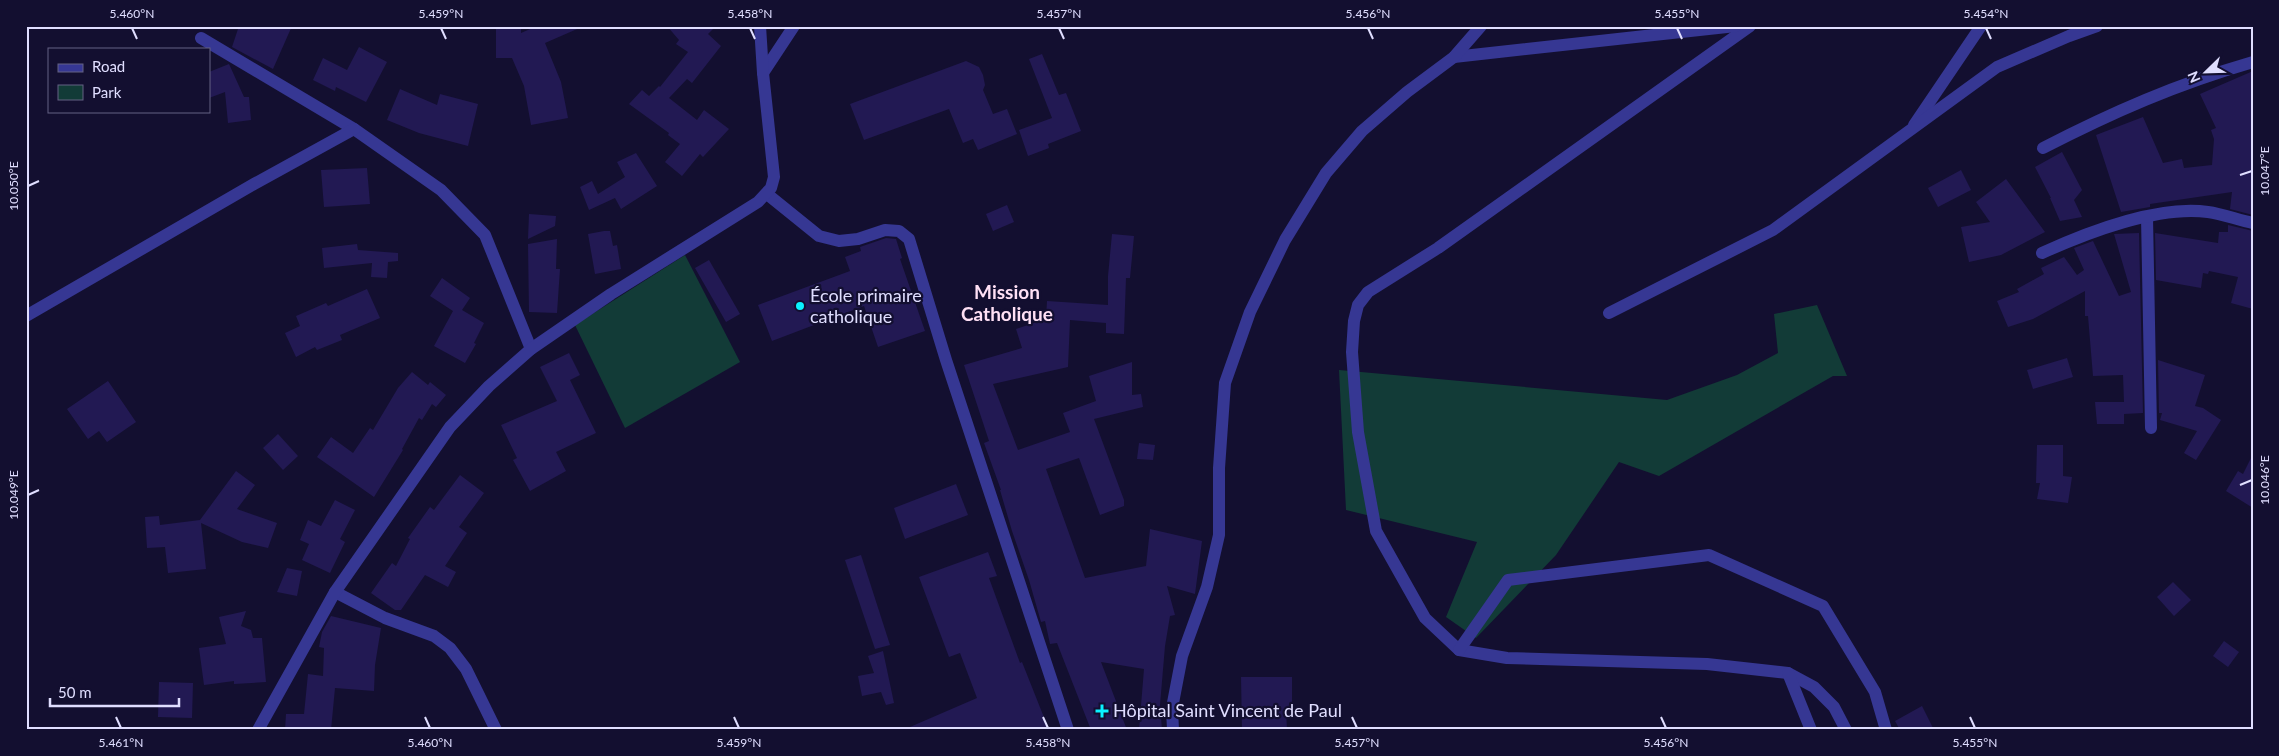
<svg xmlns="http://www.w3.org/2000/svg" width="2279" height="756" font-family="Lato,sans-serif">
<style>
.green{fill:#123b37}
.building{fill:#221953}
.lines{fill:none;stroke-linecap:round;stroke-linejoin:round}
.minor{stroke:#363793;stroke-width:12}
.ticks{fill:none;stroke:#e0deff;stroke-width:2}
.poi-dot{fill:#0af2ff;stroke:#130f30;stroke-width:2}
.labels{text-anchor:middle;stroke-width:4.5;stroke-linejoin:round;paint-order:stroke}
.poi-label{font-size:18px;fill:#e0deff;stroke:#130f30;text-anchor:start}
.neighbourhood-label{font-size:19px;font-weight:bold;fill:#ffe0f5;stroke:#130f30}
.neatline{fill:none;stroke:#e0deff;stroke-width:2}
.ticks-label{font-size:12px;text-anchor:middle;fill:#e0deff}
</style>
<rect width="100%" height="100%" fill="#130f30"/>
<g class="green">
<polygon points="685,255 740,362 625,428 575,325"/>
<polygon points="1817,305 1847,376 1833,376 1659,476 1619,462 1556,555 1476,638 1446,617 1477,542 1346,510 1339,370 1667,400 1737,375 1778,353 1774,314"/>
</g>
<g class="building">
<polygon points="239,26 292,26 273,69 232,47"/>
<polygon points="496,26 521,26 521,33 537,26 584,26 545,43 561,82 568,118 531,125 524,86 512,58 496,58"/>
<polygon points="667,26 716,26 708,34 721,46 692,83 687,79 669,98 697,120 704,110 729,129 703,157 700,154 682,176 665,162 680,144 668,135 669,133 629,104 642,90 649,96 659,86 660,87 688,52 676,44 679,40"/>
<polygon points="359,47 387,62 366,102 336,87 335,91 313,80 323,58 347,70"/>
<polygon points="1042,54 1059,95 1066,93 1081,131 1048,144 1049,148 1028,156 1019,130 1052,118 1029,59"/>
<polygon points="966,61 979,67 983,75 985,85 983,90 993,114 1007,109 1017,134 978,150 973,139 963,143 949,109 864,140 850,104"/>
<polygon points="229,64 244,97 249,97 251,120 228,123 225,92 209,98 209,72"/>
<polygon points="2253,71 2253,215 2230,209 2232,192 2150,204 2150,207 2121,212 2096,135 2143,117 2163,163 2182,159 2184,168 2212,165 2214,139 2211,130 2216,128 2200,94"/>
<polygon points="400,89 437,105 440,94 478,104 468,146 419,133 387,120"/>
<polygon points="2062,152 2082,190 2074,200 2082,217 2060,221 2050,198 2051,198 2035,167"/>
<polygon points="636,153 657,186 621,209 615,198 589,210 580,187 592,181 598,194 625,177 617,162"/>
<polygon points="367,168 370,204 324,207 321,170"/>
<polygon points="1961,170 1971,190 1938,207 1928,188"/>
<polygon points="2006,179 2045,232 2001,255 1969,262 1961,227 1990,222 1976,202"/>
<polygon points="1007,205 1014,222 993,231 986,214"/>
<polygon points="529,214 556,216 555,226 528,239"/>
<polygon points="2228,225 2253,231 2253,309 2231,303 2238,277 2209,271 2208,274 2203,273 2201,288 2156,280 2155,233 2218,243 2219,232 2228,232"/>
<polygon points="604,231 610,231 613,246 617,245 621,269 595,274 588,234"/>
<polygon points="2139,233 2143,413 2124,414 2124,412 2124,424 2097,424 2095,402 2124,402 2123,375 2093,376 2088,316 2085,316 2085,291 2033,319 2008,327 1997,301 2019,292 2017,289 2044,274 2041,268 2064,257 2077,275 2084,270 2074,248 2093,241 2119,296 2131,292 2114,234"/>
<polygon points="1112,234 1134,236 1130,278 1126,278 1124,334 1106,333 1106,323 1070,320 1068,367 993,384 1018,450 1070,432 1063,413 1096,401 1089,376 1132,362 1132,395 1141,394 1143,407 1094,419 1124,500 1124,506 1100,515 1079,458 1046,469 1085,578 1146,566 1150,529 1202,541 1195,594 1167,586 1175,615 1170,616 1165,646 1160,705 1162,730 1139,730 1144,669 1101,662 1127,730 1091,730 1057,643 1050,644 1045,621 1041,622 1029,580 1012,531 1000,490 1001,490 984,443 989,441 964,365 1022,348 1016,329 1046,319 1047,301 1108,305 1108,276"/>
<polygon points="886,238 896,239 902,258 900,259 925,331 878,347 864,306 772,341 758,305 850,271 845,257 861,251 860,247"/>
<polygon points="557,239 556,269 560,269 557,313 529,312 528,244"/>
<polygon points="357,244 358,250 398,253 398,261 388,262 387,278 371,277 372,263 324,268 322,248"/>
<polygon points="709,260 740,314 726,322 695,268"/>
<polygon points="442,278 470,298 462,310 484,323 474,343 476,344 465,363 434,346 453,311 430,296"/>
<polygon points="367,289 380,318 340,335 342,340 317,350 315,347 296,357 285,333 300,326 296,316 326,303 328,306"/>
<polygon points="569,353 580,375 570,380 596,433 556,452 566,471 530,491 513,460 517,458 501,425 557,401 540,367"/>
<polygon points="2067,358 2073,377 2033,389 2027,370"/>
<polygon points="2158,360 2205,375 2195,406 2203,408 2221,420 2196,460 2184,453 2197,431 2160,420 2162,413 2159,413"/>
<polygon points="412,372 428,385 430,382 446,395 436,407 432,404 422,420 419,418 402,449 403,450 374,497 317,457 331,437 353,453 370,428 373,430 398,388"/>
<polygon points="108,381 136,422 107,442 99,431 88,439 67,409"/>
<polygon points="278,434 298,456 283,470 263,448"/>
<polygon points="1139,443 1155,445 1153,460 1137,459"/>
<polygon points="2037,445 2063,445 2063,476 2072,477 2068,503 2037,499 2040,483 2036,483"/>
<polygon points="2253,454 2253,508 2226,491 2238,471 2243,474"/>
<polygon points="236,471 255,485 237,509 277,523 268,548 242,542 201,523 206,569 168,573 165,547 147,548 145,517 159,516 160,525 200,520"/>
<polygon points="460,475 484,493 459,527 467,533 445,566 456,572 448,587 425,575 401,610 395,610 371,593 392,563 396,566 410,539 408,538 430,507 434,510"/>
<polygon points="956,484 968,515 905,539 894,508"/>
<polygon points="335,500 355,510 340,539 345,542 330,573 302,560 309,544 300,540 308,520 321,526"/>
<polygon points="988,552 997,576 989,578 1020,663 1022,662 1049,730 903,730 977,698 960,653 949,657 919,577"/>
<polygon points="861,555 890,645 875,649 845,560"/>
<polygon points="287,568 302,571 297,596 277,592"/>
<polygon points="2173,582 2191,600 2174,616 2157,597"/>
<polygon points="246,611 241,626 251,630 253,638 262,638 266,682 234,684 234,681 204,685 199,648 226,644 219,617"/>
<polygon points="331,616 381,628 375,665 374,691 335,688 331,730 285,730 286,714 304,714 308,674 323,676 324,648 319,647 322,632"/>
<polygon points="2224,641 2239,652 2228,667 2213,656"/>
<polygon points="883,651 894,703 886,705 881,692 862,696 858,676 874,673 868,656"/>
<polygon points="1241,677 1292,677 1292,709 1286,709 1287,730 1242,730"/>
<polygon points="159,682 193,683 192,718 158,717"/>
<polygon points="1922,706 1934,730 1900,730 1895,721"/>
</g>
<g class="lines">
<g class="minor">
<polyline points="1750,26 1438,248 1368,292 1358,305 1354,321 1352,352 1358,432 1376,531 1425,618 1459,650 1507,658 1707,664 1788,673 1814,687 1834,707 1846,730"/>
<polyline points="201,38 354,129 441,190 485,235 531,349"/>
<polyline points="1454,57 1736,26"/>
<polyline points="763,73 794,26"/>
<polyline points="1914,125 1981,26"/>
<path d="M2043,148C2113,112 2177,84 2253,62"/>
<polyline points="767,194 819,236 839,241 858,239 885,230 899,231 909,239 946,360 1068,730"/>
<polyline points="2147,217 2151,428"/>
<path d="M2042,253C2086,233 2158,205 2208,212C2223,214 2238,220 2253,223"/>
<polyline points="1609,313 1773,230 1997,67 2069,36 2097,26"/>
<polyline points="26,316 254,184 354,129"/>
<polyline points="335,592 385,618 434,636 450,648 466,669 496,730"/>
<polyline points="1459,650 1508,580 1709,555 1823,606 1875,692 1886,730"/>
<polyline points="1788,673 1811,730"/>
<polyline points="258,730 335,592 450,427 489,386 531,349 611,294 758,202 771,188 774,177 763,73 760,26"/>
<polyline points="1173,730 1172,708 1182,656 1207,587 1219,535 1219,468 1225,383 1250,312 1285,240 1326,173 1362,131 1407,92 1454,57 1481,26"/>
</g>
</g>
<path class="ticks" d="M132,28L137,39M441,28L446,39M750,28L755,39M1059,28L1064,39M1368,28L1373,39M1677,28L1682,39M1986,28L1991,39M2240,175L2252,171M28,186L39,181M2240,485L2252,480M28,495L39,490M116,717L121,728M425,717L430,728M734,717L739,728M1043,717L1048,728M1352,717L1357,728M1661,717L1666,728M1970,717L1975,728"/>
<g class="poi-dot">
<circle cx="800" cy="306" r="5"/>
<path d="M1099.5 703.5h5v5h5v5h-5v5h-5v-5h-5v-5h5z"/>
</g>
<g class="labels">
<g class="poi-label">
<text x="810" y="302">École primaire<tspan x="810" dy="21">catholique</tspan></text>
<text x="1113" y="717">Hôpital Saint Vincent de Paul</text>
</g>
<g class="neighbourhood-label">
<text x="1007" y="299">Mission<tspan x="1007" dy="22">Catholique</tspan></text>
</g>
</g>
<rect width="2279" height="756" fill="none" stroke="#130f30" stroke-width="55"/>
<rect x="48" y="48" width="162" height="65" fill="#130f30" stroke="#656283"/>
<rect x="58" y="64" width="25" height="8" fill="#363793" stroke="#656283"/>
<text x="92" y="72" font-size="15" fill="#e0deff">Road</text>
<rect x="58" y="85" width="25" height="15" fill="#123b37" stroke="#656283"/>
<text x="92" y="98" font-size="15" fill="#e0deff">Park</text>
<g transform="translate(2206 72) rotate(247)" stroke="#130f30" stroke-width="4" paint-order="stroke">
<path d="M0-4L9 19L0 12L-9 19Z" fill="#e0deff"/>
<text y="-8" font-size="14" font-weight="bold" text-anchor="middle" fill="#e0deff">N</text>
</g>
<path d="M50 698v8h129v-8" fill="none" stroke="#e0deff" stroke-width="2.5"/>
<text x="58" y="698" font-size="15" fill="#e0deff" stroke="#130f30" stroke-width="4" paint-order="stroke">50 m</text>
<rect x="28" y="28" width="2224" height="700" class="neatline"/>
<g class="ticks-label">
<text x="132" y="18">5.460°N</text>
<text x="441" y="18">5.459°N</text>
<text x="750" y="18">5.458°N</text>
<text x="1059" y="18">5.457°N</text>
<text x="1368" y="18">5.456°N</text>
<text x="1677" y="18">5.455°N</text>
<text x="1986" y="18">5.454°N</text>
<text transform="translate(2265 171) rotate(-90)" y="4">10.047°E</text>
<text transform="translate(14 186) rotate(-90)" y="4">10.050°E</text>
<text transform="translate(2265 480) rotate(-90)" y="4">10.046°E</text>
<text transform="translate(14 495) rotate(-90)" y="4">10.049°E</text>
<text x="121" y="747">5.461°N</text>
<text x="430" y="747">5.460°N</text>
<text x="739" y="747">5.459°N</text>
<text x="1048" y="747">5.458°N</text>
<text x="1357" y="747">5.457°N</text>
<text x="1666" y="747">5.456°N</text>
<text x="1975" y="747">5.455°N</text>
</g>
</svg>
